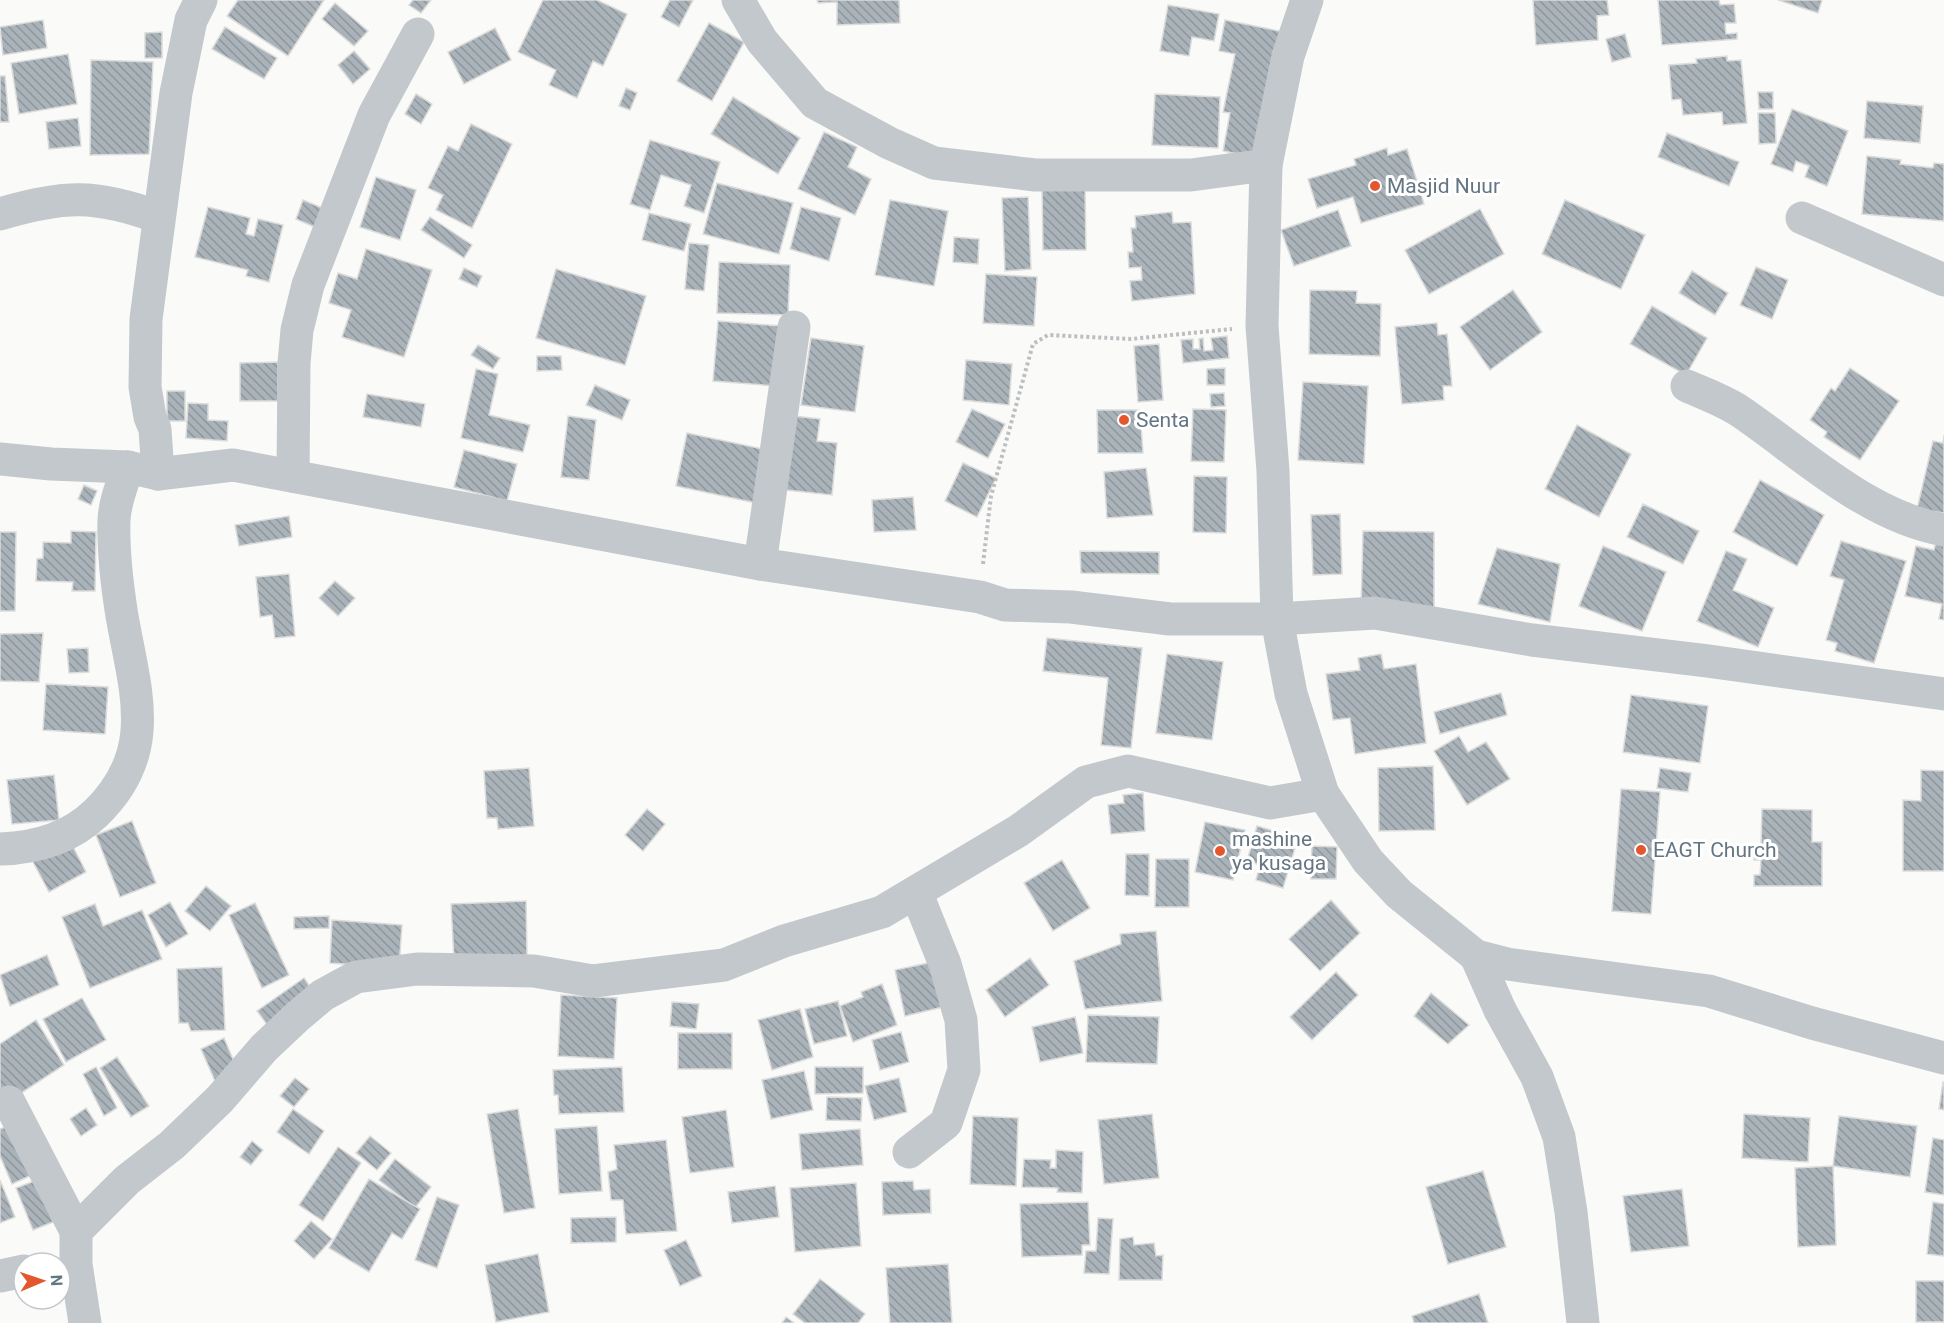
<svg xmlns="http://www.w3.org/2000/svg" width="1944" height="1323" font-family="Roboto,sans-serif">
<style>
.building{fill:url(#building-back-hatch);stroke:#dcdcda;stroke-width:1.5}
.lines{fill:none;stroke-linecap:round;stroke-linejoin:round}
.path{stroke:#bbbfc2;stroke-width:4;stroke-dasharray:3 3;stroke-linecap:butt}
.minor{stroke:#c3c8cc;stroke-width:33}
.poi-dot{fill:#e4572e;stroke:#fff;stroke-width:2}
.labels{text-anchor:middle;stroke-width:6;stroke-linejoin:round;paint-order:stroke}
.poi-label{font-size:21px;fill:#657683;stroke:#fff;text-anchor:start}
</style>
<defs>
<pattern id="building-back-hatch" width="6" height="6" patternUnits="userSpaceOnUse" patternTransform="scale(1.5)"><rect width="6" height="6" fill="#aab3b9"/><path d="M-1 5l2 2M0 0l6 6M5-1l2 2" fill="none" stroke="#8e969c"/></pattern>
</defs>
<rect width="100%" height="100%" fill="#fafaf8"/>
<g class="building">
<polygon points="238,0 324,0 288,56 227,16"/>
<polygon points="413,0 431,0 421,13 409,5"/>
<polygon points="543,0 597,0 627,14 603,66 593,61 577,98 549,85 556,70 518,52"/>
<polygon points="670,0 693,0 679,27 661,17"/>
<polygon points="817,0 899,0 900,23 837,25 837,2 818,3"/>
<polygon points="1533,0 1607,0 1609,15 1597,16 1598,40 1536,45"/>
<polygon points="1658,0 1719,0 1720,5 1734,4 1736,23 1725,23 1726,34 1737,33 1737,39 1662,45"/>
<polygon points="1778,0 1822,0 1818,13"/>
<polygon points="335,3 368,31 354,46 322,19"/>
<polygon points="1168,5 1219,14 1214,41 1192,37 1189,56 1160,51"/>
<polygon points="43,20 47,48 3,55 0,27"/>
<polygon points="1225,20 1284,32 1258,158 1223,151 1230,113 1223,112 1235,54 1219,51"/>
<polygon points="709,23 744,42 712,101 677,81"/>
<polygon points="225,27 277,58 264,79 212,49"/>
<polygon points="495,28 511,60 464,84 448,52"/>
<polygon points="162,32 162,58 145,58 145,33"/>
<polygon points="1625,34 1631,57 1612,62 1606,39"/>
<polygon points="354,51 370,69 353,84 338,65"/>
<polygon points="68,54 77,104 19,114 11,63"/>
<polygon points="1727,56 1727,61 1741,60 1747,123 1723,125 1722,112 1683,115 1681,99 1672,100 1669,65 1697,63 1696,59"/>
<polygon points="91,60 153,62 149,154 90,155"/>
<polygon points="0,76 5,76 9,122 0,122"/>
<polygon points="626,88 637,93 630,110 619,106"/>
<polygon points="1758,92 1773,92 1773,109 1759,109"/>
<polygon points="416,94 432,104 421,124 405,114"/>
<polygon points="1155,94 1220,97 1218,148 1152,145"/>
<polygon points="733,97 800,138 778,174 711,134"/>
<polygon points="1867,101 1923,106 1920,143 1864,138"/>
<polygon points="1792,109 1848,131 1827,186 1805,177 1809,166 1796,161 1793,172 1771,164"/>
<polygon points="1758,113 1775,113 1776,143 1759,144"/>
<polygon points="78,118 81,146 49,149 46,122"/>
<polygon points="471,124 512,144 472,228 436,210 443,195 428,188 448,146 458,151"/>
<polygon points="824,132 857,147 848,167 871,179 855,215 798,189"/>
<polygon points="1667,133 1739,162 1729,186 1658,157"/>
<polygon points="650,140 720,162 704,213 684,206 691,185 661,175 650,210 630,204"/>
<polygon points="1387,148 1388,155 1407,149 1424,204 1361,223 1353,197 1317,208 1308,179 1356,165 1354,159"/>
<polygon points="1867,156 1901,160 1900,164 1933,168 1934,163 1944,164 1944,221 1862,214"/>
<polygon points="376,177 416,190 400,240 360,227"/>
<polygon points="717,183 793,203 779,254 703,234"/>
<polygon points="1085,188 1086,250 1043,250 1042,189"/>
<polygon points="1028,197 1031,269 1005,271 1002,198"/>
<polygon points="303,200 332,212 324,231 296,219"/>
<polygon points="890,200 948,211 934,286 875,275"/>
<polygon points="1565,200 1645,235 1621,289 1542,254"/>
<polygon points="208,207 250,218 246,234 254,236 258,219 283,225 269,282 246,276 248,270 195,257"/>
<polygon points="801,207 841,218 829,261 790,249"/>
<polygon points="1480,209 1504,254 1429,294 1405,250"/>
<polygon points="1338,210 1351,246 1294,266 1281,230"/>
<polygon points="1172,212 1173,223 1191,222 1195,294 1132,301 1130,281 1142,280 1141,267 1129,268 1128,252 1133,252 1131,228 1136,228 1135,216"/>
<polygon points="649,213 691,224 684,251 642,240"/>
<polygon points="430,217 472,245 464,258 421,230"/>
<polygon points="954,237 979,239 978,264 953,262"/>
<polygon points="689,243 709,245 704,291 685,289"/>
<polygon points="366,249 432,270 404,357 342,337 351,310 329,303 338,273 357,279"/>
<polygon points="719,262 790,265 788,315 717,313"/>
<polygon points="1756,267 1788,280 1772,319 1740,305"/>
<polygon points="464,268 482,276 477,287 459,279"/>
<polygon points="556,269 646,296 625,365 536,338"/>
<polygon points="1692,271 1728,293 1715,315 1679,293"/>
<polygon points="986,274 1037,277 1034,326 983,323"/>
<polygon points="1310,290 1357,291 1356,303 1381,304 1380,356 1309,354"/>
<polygon points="1513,290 1542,332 1490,370 1460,327"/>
<polygon points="1652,306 1707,338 1686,375 1630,344"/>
<polygon points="718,321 781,326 776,386 713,381"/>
<polygon points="1437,323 1438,335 1447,334 1452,386 1443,386 1444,400 1402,404 1395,327"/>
<polygon points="1227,336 1229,358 1183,363 1181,340 1193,339 1193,349 1200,349 1199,339 1203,338 1204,351 1213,350 1211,338"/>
<polygon points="811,338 864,346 855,412 801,405"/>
<polygon points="1159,344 1163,400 1138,402 1134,346"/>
<polygon points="478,345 500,358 493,369 471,355"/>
<polygon points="537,356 561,356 562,370 537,371"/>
<polygon points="966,360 1012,364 1009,405 963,400"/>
<polygon points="278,362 278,401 240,401 240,363"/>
<polygon points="1225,368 1225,385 1207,385 1207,369"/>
<polygon points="1850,368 1899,401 1860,460 1824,437 1827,432 1810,420 1831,388 1835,391"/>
<polygon points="476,369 498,374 489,415 530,425 523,452 461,438"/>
<polygon points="1303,382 1368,386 1364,464 1298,460"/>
<polygon points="595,385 630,400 622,420 586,405"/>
<rect x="167" y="391" width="18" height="30"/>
<polygon points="1224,393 1225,406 1211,407 1210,394"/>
<polygon points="367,394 425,404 421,427 363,417"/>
<polygon points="188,403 208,404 208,420 228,421 227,441 186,438"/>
<polygon points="972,409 1005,424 988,458 956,442"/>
<polygon points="1193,409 1226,410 1224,462 1191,461"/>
<polygon points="1097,410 1140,410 1143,453 1098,453"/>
<polygon points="785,415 820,419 817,441 837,443 832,495 777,489"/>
<polygon points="568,416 596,420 589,480 561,477"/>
<polygon points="1577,425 1631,454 1599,517 1545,489"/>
<polygon points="687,433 772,451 761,504 676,486"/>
<polygon points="1944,435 1944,513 1917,509 1933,441 1943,443"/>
<polygon points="464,450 517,464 507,501 454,487"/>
<polygon points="963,463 996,478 977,517 945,501"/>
<polygon points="1146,468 1153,515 1107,518 1104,472"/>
<polygon points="1194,476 1227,477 1226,533 1193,532"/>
<polygon points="1760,480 1824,515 1797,566 1733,532"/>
<polygon points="84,485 97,491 91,505 78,499"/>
<polygon points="913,497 916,530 874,532 872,500"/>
<polygon points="1643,504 1699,531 1683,564 1627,537"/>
<polygon points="1340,514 1342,574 1313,575 1311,515"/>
<polygon points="289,516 292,537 239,546 235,525"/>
<polygon points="71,531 96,532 95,591 72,591 73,582 36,581 37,559 43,558 43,542 71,543"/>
<polygon points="1363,531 1434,532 1434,611 1361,610"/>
<polygon points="0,532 16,532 15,611 0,611"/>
<polygon points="1841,541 1906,561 1874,663 1835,651 1837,643 1826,640 1844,580 1830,576"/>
<polygon points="1936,541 1944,542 1944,620 1939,619 1942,604 1905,596 1916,546 1934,550"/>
<polygon points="1603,546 1666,572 1642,631 1579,606"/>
<polygon points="1497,548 1560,564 1550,622 1478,604"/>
<polygon points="1080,551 1159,552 1159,574 1081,573"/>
<polygon points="1726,551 1747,559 1733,590 1774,608 1758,647 1697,621"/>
<polygon points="289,574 295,636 275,638 272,615 260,617 256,577"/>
<polygon points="335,581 355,598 338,616 319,598"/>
<polygon points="43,633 39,682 0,681 0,634"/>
<polygon points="1047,638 1142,648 1131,748 1101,745 1108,678 1043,671"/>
<polygon points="88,648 89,672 69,673 67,649"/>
<polygon points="1167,654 1223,662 1212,740 1156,733"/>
<polygon points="1381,654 1384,669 1416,664 1426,743 1355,754 1350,718 1333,720 1326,674 1360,670 1358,658"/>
<polygon points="46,684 108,687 105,734 43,730"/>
<polygon points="1501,693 1507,715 1440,734 1434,712"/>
<polygon points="1631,695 1708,706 1700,763 1623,752"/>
<polygon points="1459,736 1468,752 1486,742 1510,779 1467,805 1434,751"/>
<polygon points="1433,766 1435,830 1379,831 1378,768"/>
<polygon points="529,768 534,826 498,829 497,818 487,818 484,771"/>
<polygon points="1660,768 1691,773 1688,792 1657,788"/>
<polygon points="1921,770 1944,771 1944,871 1903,871 1903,800 1921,801"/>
<polygon points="54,775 59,820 12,824 7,780"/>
<polygon points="1621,789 1660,792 1651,914 1612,911"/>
<polygon points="1143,793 1145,831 1111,834 1108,805 1124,803 1123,795"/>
<polygon points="647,809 665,824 643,851 625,835"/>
<polygon points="1762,809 1812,810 1812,842 1822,842 1822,886 1754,886 1754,875 1760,875 1761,860 1754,860 1754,846 1761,846"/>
<polygon points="132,821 156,883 120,897 96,835"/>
<polygon points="1205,822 1245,830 1233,880 1195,872"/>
<polygon points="1257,826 1298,838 1283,888 1256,880 1260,865 1247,861"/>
<polygon points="69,839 86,872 49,892 32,860"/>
<polygon points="1312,846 1337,847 1336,879 1311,879"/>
<polygon points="1126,854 1149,854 1149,896 1125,895"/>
<polygon points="1156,859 1189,859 1189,907 1155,907"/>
<polygon points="1062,860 1090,908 1053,931 1024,883"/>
<polygon points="206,886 231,906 210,931 185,911"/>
<polygon points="1331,900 1360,933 1320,971 1289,939"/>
<polygon points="526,901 527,955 454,959 451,904"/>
<polygon points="170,902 188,934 166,947 148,915"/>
<polygon points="255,903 289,975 262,988 229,915"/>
<polygon points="95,904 103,926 142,910 162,959 90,988 62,917"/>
<polygon points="329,916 329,928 294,929 294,917"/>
<polygon points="332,920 402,925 399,968 330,963"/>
<polygon points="1156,931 1162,1001 1085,1009 1074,961 1121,944 1120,934"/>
<polygon points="47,955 59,985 10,1006 0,975"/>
<polygon points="1030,958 1049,985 1005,1017 986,990"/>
<polygon points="933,962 943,1007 905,1016 895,970"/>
<polygon points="222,967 225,1030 191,1031 188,1023 179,1023 177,969"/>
<polygon points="1336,972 1358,995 1312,1040 1290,1017"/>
<polygon points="304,978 315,994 269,1027 257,1011"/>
<polygon points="882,984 897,1025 853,1042 840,1006 863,997 861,992"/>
<polygon points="1431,993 1469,1025 1448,1044 1414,1016"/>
<polygon points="561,995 617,998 614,1059 558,1056"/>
<polygon points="82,998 106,1040 66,1062 43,1019"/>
<polygon points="838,1001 847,1036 814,1044 805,1009"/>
<polygon points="672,1002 699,1004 696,1029 670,1026"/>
<polygon points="800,1009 813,1057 772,1070 758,1020"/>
<polygon points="1088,1015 1159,1017 1157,1064 1086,1062"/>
<polygon points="1075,1017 1083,1053 1040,1062 1032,1027"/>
<polygon points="36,1020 64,1065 6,1103 0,1093 0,1044"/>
<polygon points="901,1032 909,1062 880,1070 872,1040"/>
<rect x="678" y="1033" width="54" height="36"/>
<polygon points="224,1038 238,1071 215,1081 201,1049"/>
<polygon points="117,1057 149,1106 131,1117 100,1068"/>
<polygon points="96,1067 117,1108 104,1116 83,1074"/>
<polygon points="622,1067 624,1112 559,1114 558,1095 554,1095 553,1070"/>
<polygon points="815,1067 863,1067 863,1093 815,1094"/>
<polygon points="804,1071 813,1110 771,1119 762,1080"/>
<polygon points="295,1078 309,1089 294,1107 280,1096"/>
<polygon points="899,1078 907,1112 874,1120 865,1086"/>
<polygon points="1943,1082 1944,1082 1944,1110 1939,1109"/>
<polygon points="827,1097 862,1098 861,1121 826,1120"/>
<polygon points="86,1108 97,1125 81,1136 70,1119"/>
<polygon points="293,1109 324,1131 309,1154 277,1132"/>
<polygon points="518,1109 535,1208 504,1213 487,1114"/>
<polygon points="726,1110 734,1167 690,1173 682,1117"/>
<polygon points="1152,1114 1159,1178 1104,1184 1098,1120"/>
<polygon points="1744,1114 1810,1118 1808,1162 1742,1158"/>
<polygon points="973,1116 1018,1118 1016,1186 970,1184"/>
<polygon points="1839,1116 1917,1126 1910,1177 1833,1166"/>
<polygon points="13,1124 34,1174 12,1184 0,1156 0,1129"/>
<polygon points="597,1126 602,1191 559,1194 555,1129"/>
<polygon points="860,1129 863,1165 802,1170 799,1134"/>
<polygon points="370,1136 391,1153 377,1170 356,1153"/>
<polygon points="1933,1138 1944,1140 1944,1195 1925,1192"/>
<polygon points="666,1140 677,1231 626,1234 623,1200 611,1200 608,1172 617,1169 614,1145"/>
<polygon points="252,1141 263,1150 251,1165 240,1157"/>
<polygon points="338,1147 361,1163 323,1221 299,1205"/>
<polygon points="1056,1150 1083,1152 1082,1193 1057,1192 1058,1188 1022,1187 1024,1159 1051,1160 1050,1168 1056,1168"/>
<polygon points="395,1159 431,1187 415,1208 379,1180"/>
<polygon points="1833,1166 1836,1245 1798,1247 1795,1168"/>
<polygon points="1483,1171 1506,1247 1448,1264 1426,1187"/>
<polygon points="369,1179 420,1209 402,1239 392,1233 369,1272 329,1248"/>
<polygon points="0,1180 15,1217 0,1223"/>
<polygon points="37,1180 53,1222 33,1230 16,1188"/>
<polygon points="913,1181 914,1190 930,1189 931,1213 883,1215 882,1182"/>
<polygon points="856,1183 861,1246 795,1252 790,1188"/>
<polygon points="775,1186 779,1217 732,1223 728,1192"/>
<polygon points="1682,1189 1689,1246 1631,1252 1623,1196"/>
<polygon points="437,1197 459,1205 437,1268 415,1260"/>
<polygon points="1088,1202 1090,1245 1082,1245 1082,1255 1022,1257 1020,1204"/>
<polygon points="1933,1202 1944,1204 1944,1256 1927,1254"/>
<polygon points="616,1217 616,1242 571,1243 571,1218"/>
<polygon points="1098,1218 1113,1219 1109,1274 1084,1273 1086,1251 1096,1251"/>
<polygon points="311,1221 332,1239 314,1259 294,1241"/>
<polygon points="1133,1237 1134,1245 1154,1243 1156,1256 1163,1255 1162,1280 1119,1280 1120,1239"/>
<polygon points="686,1240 702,1276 680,1286 664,1250"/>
<polygon points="538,1254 549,1312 496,1322 485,1265"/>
<polygon points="948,1264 952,1323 890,1323 886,1268"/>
<polygon points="820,1279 865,1314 858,1323 805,1323 793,1314"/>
<rect x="1916" y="1281" width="28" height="41"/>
<polygon points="1479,1294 1488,1323 1414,1323 1412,1316"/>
<polygon points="786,1317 794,1323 782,1323"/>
</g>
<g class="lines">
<polyline class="path" points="983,564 991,496 1033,344 1048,335 1131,339 1232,329"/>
<g class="minor">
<polyline points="738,0 762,41 815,103 889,143 934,163 1035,175 1191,175 1266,165"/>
<polyline points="1307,0 1288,56 1266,165 1262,326 1273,471 1277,619 1291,694 1323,794 1368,861 1399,894 1476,956 1507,964 1709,991 1812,1023 1944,1058"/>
<path d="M0,214C63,195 96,194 158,217"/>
<polyline points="1802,218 1944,280"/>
<path d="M1687,386C1705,394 1725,401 1741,412C1804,455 1867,516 1944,530"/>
<polyline points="0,459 51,464 128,467 158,474 233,465 760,564 980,597 1005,605 1071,607 1170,619 1277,619 1375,613 1532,640 1708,661 1944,694"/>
<polyline points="158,474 155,429 150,417 145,387 146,319 176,93 191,20 201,0"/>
<polyline points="293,476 294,363 297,330 308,285 374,115 418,34"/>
<polyline points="760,564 794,327"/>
<path d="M0,849C36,848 69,839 96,813C159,752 135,691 122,616C117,585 113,552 114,520C115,501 122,485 128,467"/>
<polyline points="1476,956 1500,1010 1537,1077 1559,1137 1571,1212 1583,1323"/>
<polyline points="9,1102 76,1231"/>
<polyline points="909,1152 946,1123 964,1070 961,1020 945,964 916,892"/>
<polyline points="0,1276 24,1271"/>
<polyline points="85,1323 76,1264 76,1231 127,1180 172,1145 220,1099 264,1048 298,1016 323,995 356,977 417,969 534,971 593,981 724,965 784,941 882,912 1018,831 1086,782 1128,771 1270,803 1323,794"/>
</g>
</g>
<g class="poi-dot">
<circle cx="1375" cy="186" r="6"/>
<circle cx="1124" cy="420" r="6"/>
<circle cx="1641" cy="850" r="6"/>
<circle cx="1220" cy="851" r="6"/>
</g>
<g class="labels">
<g class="poi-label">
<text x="1387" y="193">Masjid Nuur</text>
<text x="1136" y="427">Senta</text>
<text x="1232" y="846">mashine<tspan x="1232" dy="24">ya kusaga</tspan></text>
<text x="1653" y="857">EAGT Church</text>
</g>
</g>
<g transform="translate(42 1281) rotate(88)"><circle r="28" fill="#ffffff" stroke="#c1c8cd" stroke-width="1.5"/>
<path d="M0-4.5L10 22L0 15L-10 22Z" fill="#e4572e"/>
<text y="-9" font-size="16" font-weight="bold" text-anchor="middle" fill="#657683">N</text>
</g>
</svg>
